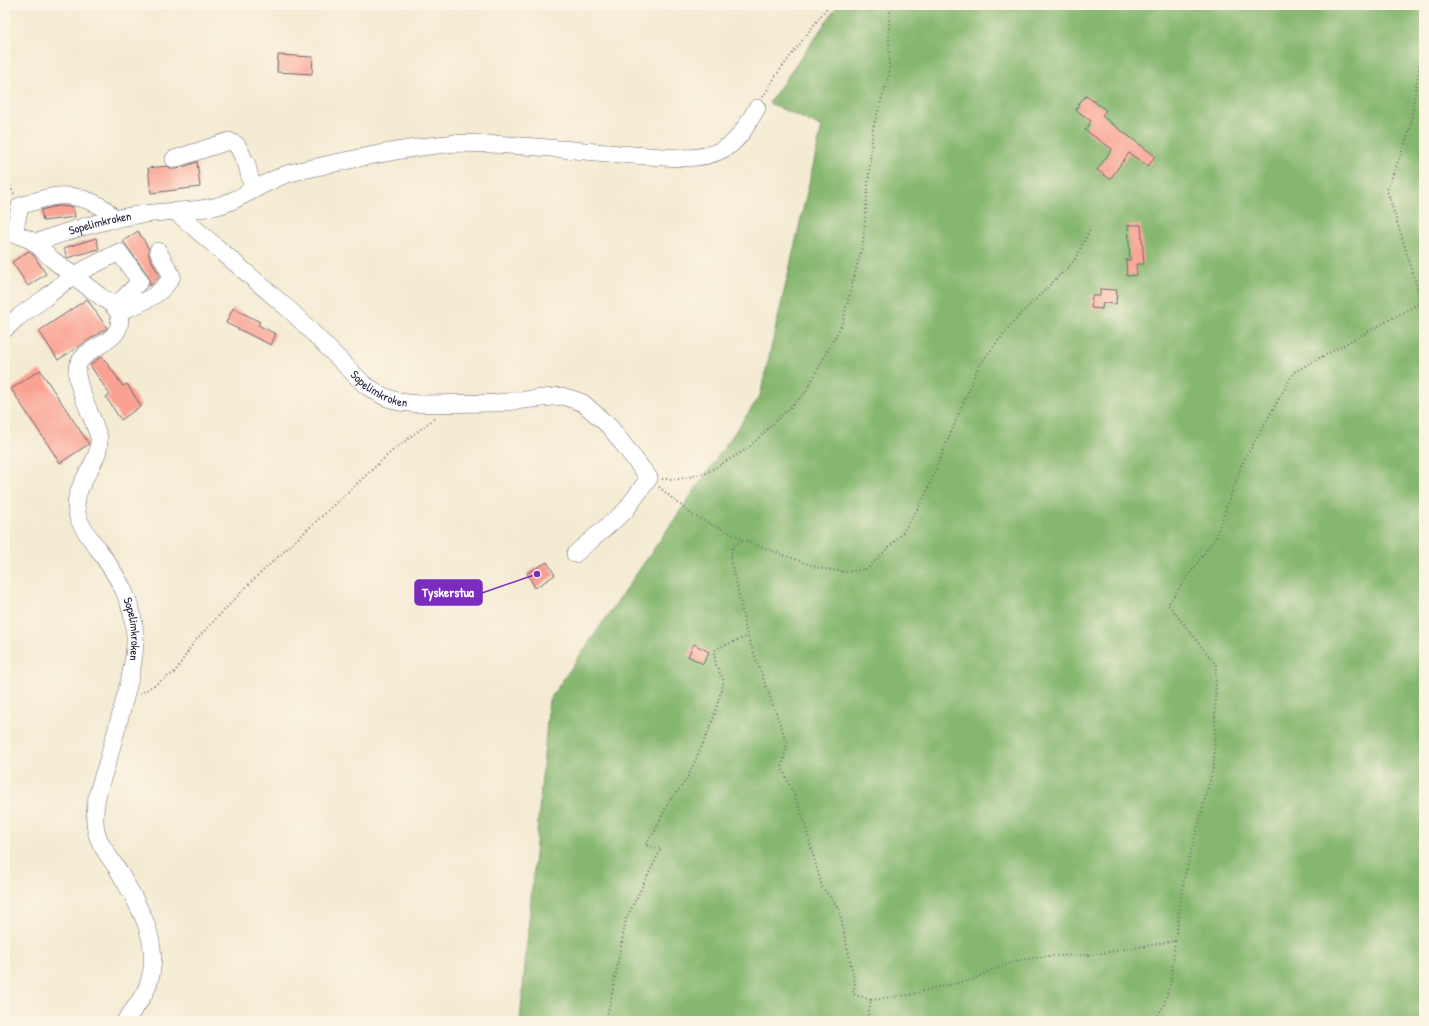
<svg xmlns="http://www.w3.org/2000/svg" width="1429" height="1026" font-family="'Patrick Hand',sans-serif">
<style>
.forest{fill:#86b770;stroke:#546c56}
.building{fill:#f9a192}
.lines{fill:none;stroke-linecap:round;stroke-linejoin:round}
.minor-casing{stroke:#6c6870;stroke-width:18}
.path{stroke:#6c6870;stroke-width:2;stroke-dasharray:1 3;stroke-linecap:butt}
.minor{stroke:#fff;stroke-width:17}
.labels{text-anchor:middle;stroke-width:4;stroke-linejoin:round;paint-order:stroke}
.street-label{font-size:12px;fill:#22223b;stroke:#fcf5e5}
.leader{fill:none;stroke:#7b2cbf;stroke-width:1.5}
.callout-dot{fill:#7b2cbf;stroke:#fcf5e5;stroke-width:1.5}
.callout{fill:#7b2cbf;stroke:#7b2cbf;stroke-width:1.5}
.callout-label{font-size:13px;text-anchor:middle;font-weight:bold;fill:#fff}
</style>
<rect width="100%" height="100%" fill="#fcf5e5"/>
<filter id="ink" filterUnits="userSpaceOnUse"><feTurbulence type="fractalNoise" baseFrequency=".025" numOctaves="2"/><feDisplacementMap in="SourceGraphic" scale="8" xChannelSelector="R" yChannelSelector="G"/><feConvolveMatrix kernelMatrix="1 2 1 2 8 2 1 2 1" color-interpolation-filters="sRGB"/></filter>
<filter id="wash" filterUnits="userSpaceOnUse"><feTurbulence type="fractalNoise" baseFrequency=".012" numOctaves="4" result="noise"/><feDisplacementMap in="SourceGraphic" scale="16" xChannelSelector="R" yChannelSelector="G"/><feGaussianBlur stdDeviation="0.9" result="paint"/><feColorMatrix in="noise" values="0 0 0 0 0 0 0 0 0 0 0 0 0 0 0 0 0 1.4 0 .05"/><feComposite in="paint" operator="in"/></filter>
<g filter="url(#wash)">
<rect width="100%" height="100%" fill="#f4ebd3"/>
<polygon class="forest" points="838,5 1424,5 1424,1021 520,1021 549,700 760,396 822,127 769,103"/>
<g id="blocks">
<g class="building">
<polygon points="278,55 313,57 312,74 277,72"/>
<polygon points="1086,96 1106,110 1102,116 1155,156 1148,166 1129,153 1110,179 1097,170 1112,149 1085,130 1091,121 1076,110 1080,102"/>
<polygon points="197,162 200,187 151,193 148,168 167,166 172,169 177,169"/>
<polygon points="57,206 73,207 75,217 43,221 41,210"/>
<polygon points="1128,225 1141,225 1144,264 1136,264 1137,275 1127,276 1126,260 1130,260"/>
<polygon points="138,231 149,249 149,256 160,276 150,286 148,275 123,241"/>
<polygon points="96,238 99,249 67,258 64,248"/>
<polygon points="29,251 35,257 46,274 28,286 12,262"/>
<polygon points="1100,289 1117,290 1116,304 1103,303 1102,309 1091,308 1092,296 1100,296"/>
<polygon points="87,299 107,328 58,360 39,331"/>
<polygon points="233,308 260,322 258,325 276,334 271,345 226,323"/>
<polygon points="102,356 123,386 127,384 141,406 121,420 106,397 110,395 90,365"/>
<polygon points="40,370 89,444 60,463 11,389"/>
<polygon points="547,562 555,575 535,588 527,573"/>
<polygon points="694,644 709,652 703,664 688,656"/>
</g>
</g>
</g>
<g filter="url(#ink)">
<use href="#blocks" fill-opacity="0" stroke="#6c6870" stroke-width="1"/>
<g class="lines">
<defs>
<g id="minor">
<polyline points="174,159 229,141 237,145 247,165 253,190"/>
<path id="s1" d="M176,212L293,313L365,385L383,396L399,402L418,404L496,403L562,396L575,400L583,403L610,427L649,478L625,511L575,554"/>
<path id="s2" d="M5,233C15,234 27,237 35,243C41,248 46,254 52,259C68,272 84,284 100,296C107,301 117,306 119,315C126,345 80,345 77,369C75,382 90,412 95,426C96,430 99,435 99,439C101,466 68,487 78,517C82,529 91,539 98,549C117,576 134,601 135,636C136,652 132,667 129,682C122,711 114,739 106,767C100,784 94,802 95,821C95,841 108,854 118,870C138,904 162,941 149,982C145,996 134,1009 125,1021"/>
<path d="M14,234L20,206C47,197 64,190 92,202C101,206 109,210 113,220"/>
<path id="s3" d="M35,243C70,230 108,218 145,214C168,211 191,211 213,207C242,201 265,179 294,172C344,161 396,149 447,144C461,142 476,144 489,144C543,146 596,153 649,156C676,158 707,162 730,145C742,136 749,121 757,108"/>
<path d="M119,312C140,303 161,297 172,276L158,251"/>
<polyline points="5,329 17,318 45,298 72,276 119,252 140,281 122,300 112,304"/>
</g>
</defs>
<use href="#minor" class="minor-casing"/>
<g class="path">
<polyline points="5,22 8,5"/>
<polyline points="763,97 777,74 829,5"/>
<polyline points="5,175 14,194"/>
<polyline points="662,479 680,479 706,473 747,449 805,393 842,324 863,243 873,128 889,75 889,19 891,5"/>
<polyline points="659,487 692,515 739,537 743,540 819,568 846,572 867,569 901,535 923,500 979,365 1014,321 1074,261 1091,227"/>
<polyline points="742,541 733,546 730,561 737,585 746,632 787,743 782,768 801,811 822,887 839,909 855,983 853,994 871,1000 867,1021"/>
<polyline points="140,694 175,672 194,642 252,581 391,452 435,418"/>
<polyline points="1175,941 1184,878 1214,765 1216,665 1168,604 1216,537 1241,466 1294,372 1422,302 1387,190 1410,130 1419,66 1424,60"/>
<polyline points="871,1000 914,994 933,988 972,980 989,971 1019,960 1049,956 1091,955 1175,941 1171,981 1163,1007 1154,1021"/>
<polyline points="605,1021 610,1005 626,919 661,849 645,845 655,831 669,801 686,781 712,723 724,681 716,665 714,651 718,648 748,636"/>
</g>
<use href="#minor" class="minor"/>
</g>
</g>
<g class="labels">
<g class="street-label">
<text dy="4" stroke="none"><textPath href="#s3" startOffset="68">Sopelimkroken</textPath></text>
<text dy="4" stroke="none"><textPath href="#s1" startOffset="271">Sopelimkroken</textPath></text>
<text dy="4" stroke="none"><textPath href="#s2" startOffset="500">Sopelimkroken</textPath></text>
</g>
</g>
<path class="leader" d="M537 574L482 593"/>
<circle class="callout-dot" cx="537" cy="574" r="4"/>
<rect class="callout" x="415" y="580" width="67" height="25" rx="4"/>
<g class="callout-label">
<text x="448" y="597">Tyskerstua</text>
</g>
<rect width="1429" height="1026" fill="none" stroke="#fcf5e5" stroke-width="20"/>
</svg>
